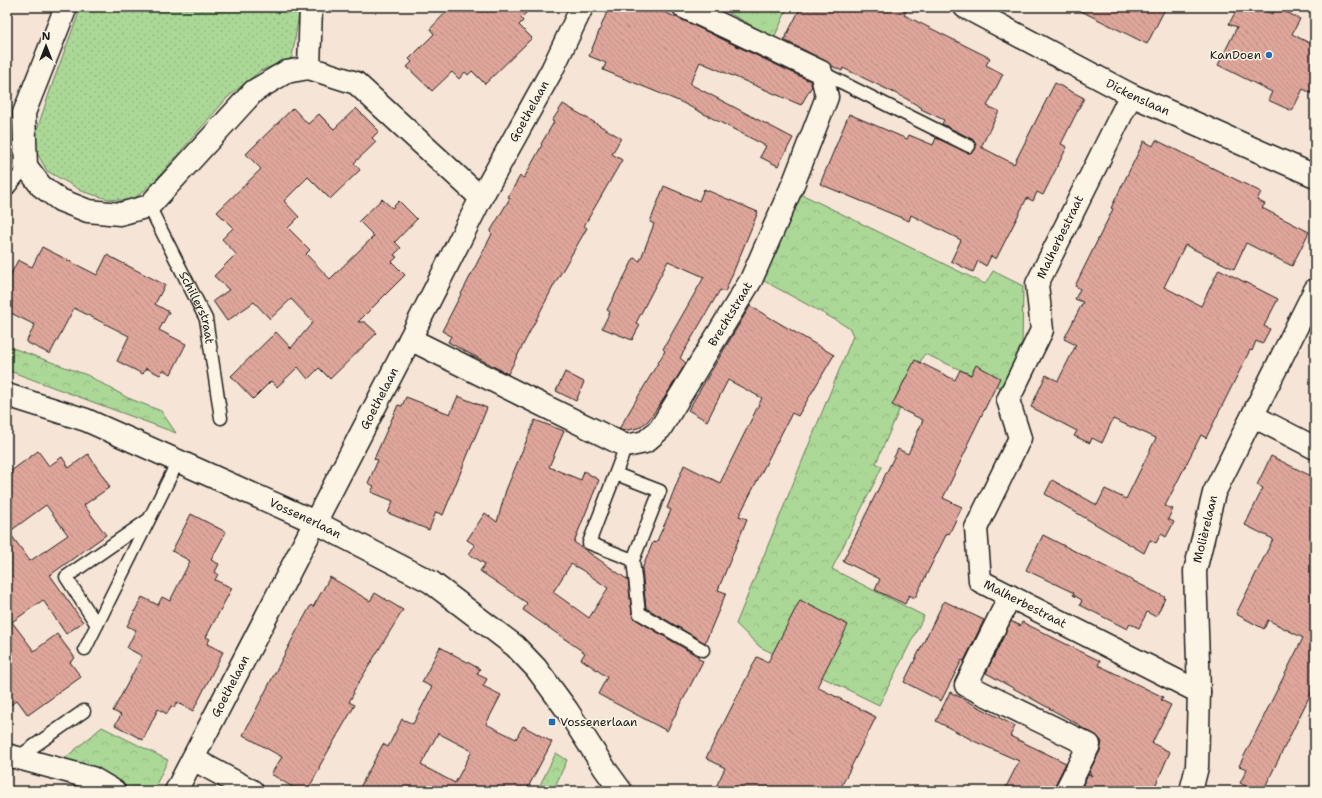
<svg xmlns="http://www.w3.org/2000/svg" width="1322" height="798" font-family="'Shantell Sans',sans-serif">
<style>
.grass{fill:url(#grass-dots);stroke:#647a5a}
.forest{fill:url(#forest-crowns);stroke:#647a5a}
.building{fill:url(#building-back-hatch);stroke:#1c1c1c;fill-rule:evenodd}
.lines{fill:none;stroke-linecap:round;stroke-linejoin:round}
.service-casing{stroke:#1c1c1c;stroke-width:15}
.minor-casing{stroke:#1c1c1c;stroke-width:25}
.service{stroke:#fcf5e5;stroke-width:12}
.minor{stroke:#fcf5e5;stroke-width:22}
.poi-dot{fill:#1f6fb2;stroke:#fcf5e5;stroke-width:1.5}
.labels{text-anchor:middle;stroke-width:3;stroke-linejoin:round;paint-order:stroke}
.poi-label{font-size:12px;fill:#1c1c1c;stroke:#fcf5e5;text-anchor:end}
.street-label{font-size:12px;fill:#1c1c1c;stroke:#fcf5e5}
</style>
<defs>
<pattern id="grass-dots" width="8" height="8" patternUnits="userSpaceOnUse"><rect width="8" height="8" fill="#abd897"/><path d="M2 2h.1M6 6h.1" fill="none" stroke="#93b982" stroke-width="1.8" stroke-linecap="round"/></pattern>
<pattern id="forest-crowns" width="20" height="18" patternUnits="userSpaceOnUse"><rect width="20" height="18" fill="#abd897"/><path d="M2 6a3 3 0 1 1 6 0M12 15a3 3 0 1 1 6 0" fill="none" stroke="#93b982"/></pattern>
<pattern id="building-back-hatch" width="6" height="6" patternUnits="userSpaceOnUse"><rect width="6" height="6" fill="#dfa69b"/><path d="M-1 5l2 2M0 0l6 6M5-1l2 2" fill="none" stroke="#bf8e85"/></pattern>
</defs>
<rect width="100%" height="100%" fill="#f6e5d6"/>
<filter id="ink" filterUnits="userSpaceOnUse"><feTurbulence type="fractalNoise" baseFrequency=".025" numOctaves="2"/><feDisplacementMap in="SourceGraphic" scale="8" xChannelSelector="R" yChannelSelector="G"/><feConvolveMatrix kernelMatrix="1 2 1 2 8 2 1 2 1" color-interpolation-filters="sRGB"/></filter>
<g filter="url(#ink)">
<polygon class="grass" points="81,7 300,7 292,58 260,71 228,97 153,183 132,201 108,199 84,192 47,171 37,153 35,135 53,82"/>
<g class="forest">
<polygon points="718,7 788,7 774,38"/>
<polygon points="791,189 985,284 993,271 1023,286 1022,345 1001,388 925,354 923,356 876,463 882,467 832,569 924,616 879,705 760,647 736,624 853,336 850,329 839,322 755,276"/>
<polygon points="7,346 87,375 128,398 161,411 176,433 7,370"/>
<polygon points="102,727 168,760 153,791 132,791 106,775 64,759"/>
<polygon points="556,753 567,760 553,791 537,791"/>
</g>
<g class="building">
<polygon points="451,7 532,7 521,18 523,21 519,25 532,38 485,84 472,71 468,75 465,72 459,79 452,72 432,91 407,67 412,62 409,59 434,34 430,29"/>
<polygon points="609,7 652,7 678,18 810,81 812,86 801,105 700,62 690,84 793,138 778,166 760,157 766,146 681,102 603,70 606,63 589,56"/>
<polygon points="801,7 896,7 906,12 904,15 990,58 986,65 1003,74 987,106 999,111 981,147 1014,164 1055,83 1084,98 1061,144 1067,147 1043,195 1037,192 1033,201 1027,198 996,259 991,256 986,266 978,261 973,272 951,261 961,240 911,215 909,221 820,184 849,114 907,139 909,135 933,145 936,138 969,153 975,150 976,145 972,139 942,124 944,120 921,109 922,108 905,98 843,68 842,71 832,66 826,61 784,40"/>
<polygon points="1073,7 1166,7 1147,44"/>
<polygon points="1238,7 1257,7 1272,14 1276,7 1300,19 1292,34 1315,46 1315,95 1303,89 1292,111 1268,100 1272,92 1218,65 1237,27 1229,24"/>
<polygon points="563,104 621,138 612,154 622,160 584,226 587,228 554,285 508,374 448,342 451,336 442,331 492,234 490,232 510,198 508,197 520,176 524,178 542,145 541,144 554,122 552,121"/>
<polygon points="293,108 308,124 319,114 334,129 356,108 379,131 372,138 376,142 354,163 360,170 330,199 308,177 284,201 299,217 288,228 310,250 306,254 330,279 374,236 359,221 382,199 392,208 399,201 417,219 395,242 401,248 394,255 397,257 392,262 405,275 358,322 365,322 377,333 330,379 319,368 308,379 298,367 277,387 271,381 253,399 231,376 276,332 291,348 313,322 291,299 270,319 254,302 227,321 213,301 229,290 214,276 236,254 222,239 233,228 217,212 261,169 246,154"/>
<polygon points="1156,140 1261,192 1257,200 1265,204 1262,208 1309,232 1292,266 1246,243 1234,269 1185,245 1164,287 1201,306 1219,269 1278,299 1264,326 1270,329 1262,344 1256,341 1252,351 1250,350 1206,438 1201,435 1165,506 1173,509 1168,519 1174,522 1166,537 1161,534 1156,543 1150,540 1144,553 1045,494 1052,480 1097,505 1105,489 1126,499 1156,438 1113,419 1102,443 1092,438 1090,443 1074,436 1077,431 1031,407 1046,375 1058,381 1076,345 1064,339 1083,302 1075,299 1080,289 1075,286 1113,209 1111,208 1144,141 1153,146"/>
<polygon points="664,186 699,201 704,189 758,212 725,292 720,290 680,358 686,363 665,397 648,421 638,428 623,431 619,429 665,351 663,349 704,277 668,261 636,323 640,325 632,340 602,328 610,312 607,310 634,258 640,261 654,224 650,222"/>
<polygon points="42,247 97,275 107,255 165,285 155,304 169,312 159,330 186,344 171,374 163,370 160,375 146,368 143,374 117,361 129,336 74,308 50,354 26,342 35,325 7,311 7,282 18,260 32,267"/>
<polygon points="750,306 834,355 798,416 792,413 739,516 747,519 718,590 726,593 705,643 646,608 642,569 653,542 656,543 671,510 667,508 684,465 720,483 762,398 728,380 707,421 688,410"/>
<polygon points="915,360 955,380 960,370 971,375 976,365 1000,378 967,445 968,446 943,498 962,507 949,534 947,533 915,598 909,595 905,604 875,590 880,579 843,561 898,449 908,454 923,420 892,405"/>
<polygon points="565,372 584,382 576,401 556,391"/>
<polygon points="458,396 487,408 443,515 436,512 429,530 388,513 393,501 371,492 374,486 368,483 378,460 374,459 398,405 402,406 406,397 450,414"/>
<path d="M535,420L564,431L549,467L581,480L584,471L599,480L574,542L628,580L632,614L635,619L699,657L698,659L703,661L667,731L598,694L607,677L581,659L585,653L523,610L527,603L480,571L485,564L469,554L475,545L467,540L485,513L497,522L506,490ZM571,564L582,570L608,588L589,618L553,592Z"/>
<path d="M38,451L49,466L62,457L69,468L88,454L110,487L84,505L106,535L50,575L83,622L66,634L43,600L12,622L34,651L57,634L75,658L70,662L81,677L28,715L17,700L7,708V474ZM46,505L68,535L30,561L9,532Z"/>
<polygon points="1271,456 1315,478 1315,685 1263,791 1255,791 1240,783 1247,769 1239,766 1303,638 1268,620 1264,629 1236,614 1273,539 1245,525 1263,488 1257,485"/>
<polygon points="191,514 226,532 211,560 219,564 215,572 218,574 215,580 232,588 206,637 210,639 207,644 223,652 193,711 177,702 174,708 171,706 167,714 158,709 143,740 115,725 121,715 113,711 142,656 127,648 136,630 127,626 142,597 158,605 162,597 170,601 190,561 172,551"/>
<polygon points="1043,535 1165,597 1164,598 1165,598 1156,617 1147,612 1139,628 1130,624 1127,629 1080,605 1082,600 1073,595 1074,593 1026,570"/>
<polygon points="330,577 370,601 375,593 403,610 353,692 354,693 349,702 355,705 319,767 320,768 307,791 299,791 271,774 282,757 243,735 296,632 311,605 313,607"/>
<polygon points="800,600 848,625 817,687 876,717 839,791 714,791 725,768 706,758 757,657 768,662"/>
<polygon points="944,601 984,620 964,661 962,660 941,701 904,682"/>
<polygon points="1011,621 1020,626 1022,622 1100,661 1098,665 1163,697 1161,700 1171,705 1152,743 1170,752 1153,791 1080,791 1088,774 1092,776 1089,772 1100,751 1102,742 1099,738 1094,734 1080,727 1081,726 986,673"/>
<path d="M440,647L480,669L477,674L487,679L483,686L501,695L486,724L516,739L523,726L552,742L526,791H358L383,744L388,747L402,719L413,724L432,687L422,682ZM438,733L472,751L455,783L421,765Z"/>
<polygon points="950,692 1015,726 1010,736 1066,763 1055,785 1054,791 1004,791 1019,761 976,742 936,721"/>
</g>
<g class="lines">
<defs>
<g id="service">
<polyline points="821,72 969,146"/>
<polyline points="7,190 26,166"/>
<path id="s1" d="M149,206L206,319L221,418"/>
<polyline points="616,474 660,491 633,560 589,543 626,446"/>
<polyline points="633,560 639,613 703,650"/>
<polyline points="97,625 66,577 148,520"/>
<polyline points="85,649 178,461"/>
<polyline points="17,758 84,711"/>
</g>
<g id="minor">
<polyline points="66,7 24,113 26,166 41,186 60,200 88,211 120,214 149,206 254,91 286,72 309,68 356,83 481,198"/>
<path id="s2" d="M965,7L1131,95L1315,176"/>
<polyline points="309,68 311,7"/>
<path id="s3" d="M1131,95L1037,284L1042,330L1008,400L1020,438L976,528L980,581L1199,692"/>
<path id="s4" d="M410,339L522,395L626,446L645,442L660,429L751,280L794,182L827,97L821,72L684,7"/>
<path id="s5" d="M7,395L86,420L315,522L431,582L515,646L536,668L567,710L605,769L621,791"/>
<polyline points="1253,416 1315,448"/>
<polyline points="1010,596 966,685 1089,745 1066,791"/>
<polyline points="7,755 92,778 114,791"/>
<polyline points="193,759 252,791"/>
<path id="s6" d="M176,791L410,339L481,198L552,70L582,7"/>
<path id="s7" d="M1191,791L1197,767L1199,692L1195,571L1214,493L1315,290"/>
</g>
</defs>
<use href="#service" class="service-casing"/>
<use href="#minor" class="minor-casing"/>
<use href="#service" class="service"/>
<use href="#minor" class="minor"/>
</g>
</g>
<g class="poi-dot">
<circle cx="1269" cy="55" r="4"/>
<rect x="548" y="718" width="8" height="8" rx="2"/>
</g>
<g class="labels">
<g class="poi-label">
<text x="1261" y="59">KanDoen</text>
<text x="560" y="726" text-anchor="start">Vossenerlaan</text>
</g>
<g class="street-label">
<text dy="4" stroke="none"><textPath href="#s2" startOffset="195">Dickenslaan</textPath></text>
<text dy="4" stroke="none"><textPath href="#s6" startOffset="766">Goethelaan</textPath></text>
<text transform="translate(1060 237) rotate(-64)" y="4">Malherbestraat</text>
<text dy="4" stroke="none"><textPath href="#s1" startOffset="113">Schillerstraat</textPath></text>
<text dy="4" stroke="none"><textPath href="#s4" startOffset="415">Brechtstraat</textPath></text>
<text dy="4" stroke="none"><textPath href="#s6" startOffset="442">Goethelaan</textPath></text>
<text dy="4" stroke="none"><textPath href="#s5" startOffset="323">Vossenerlaan</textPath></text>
<text dy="4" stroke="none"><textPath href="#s7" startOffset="264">Molièrelaan</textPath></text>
<text dy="4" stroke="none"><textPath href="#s3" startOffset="579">Malherbestraat</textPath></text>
<text dy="4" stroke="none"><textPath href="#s6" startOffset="118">Goethelaan</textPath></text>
</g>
</g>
<rect width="1322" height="798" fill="none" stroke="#fcf5e5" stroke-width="24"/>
<rect x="12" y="12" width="1298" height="774" fill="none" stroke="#1c1c1c" stroke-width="1.5" filter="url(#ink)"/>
<g transform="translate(46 46)" stroke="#fcf5e5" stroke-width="3" paint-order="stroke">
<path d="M0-3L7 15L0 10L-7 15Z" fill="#1c1c1c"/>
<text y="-6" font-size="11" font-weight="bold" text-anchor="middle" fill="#1c1c1c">N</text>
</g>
</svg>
